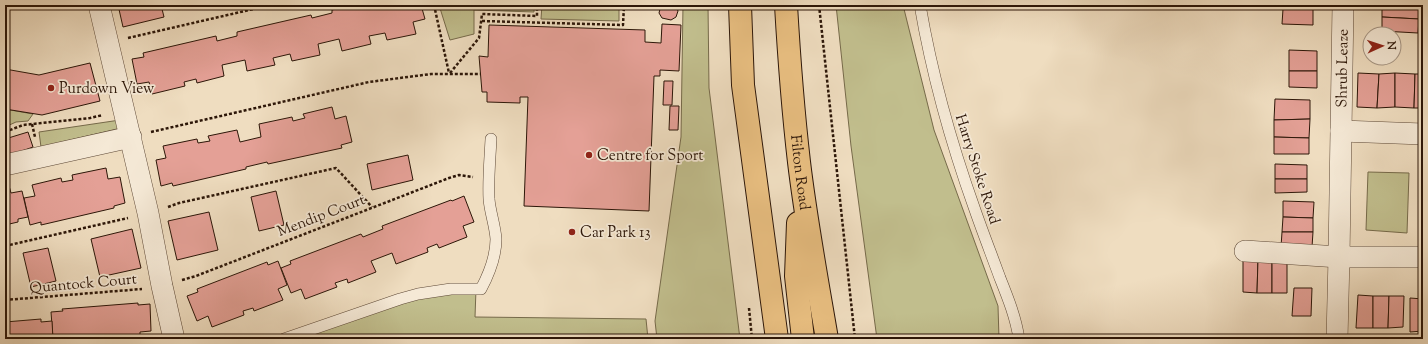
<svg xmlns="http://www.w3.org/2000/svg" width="1428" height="344" font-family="'Sorts Mill Goudy',serif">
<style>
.green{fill:#c1be8d;stroke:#766a4a}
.building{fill:#e4a096;stroke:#2c1608}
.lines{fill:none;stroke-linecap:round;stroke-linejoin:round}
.service-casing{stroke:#5d4836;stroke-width:12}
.minor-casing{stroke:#5d4836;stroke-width:22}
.primary-casing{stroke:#2c1608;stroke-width:24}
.path{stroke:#2c1608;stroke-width:2.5;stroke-dasharray:3 2;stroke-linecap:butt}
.service{stroke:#f5e9d6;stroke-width:11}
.minor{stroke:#f5e9d6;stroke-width:21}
.primary{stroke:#e8be80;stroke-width:22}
.poi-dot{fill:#8f2418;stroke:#f5e9d6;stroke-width:1.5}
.labels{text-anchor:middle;stroke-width:3.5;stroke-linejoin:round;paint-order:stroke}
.street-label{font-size:15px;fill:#2c1608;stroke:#f5e9d6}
.poi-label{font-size:15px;fill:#2c1608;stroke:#f5e9d6;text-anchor:start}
</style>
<rect width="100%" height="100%" fill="#efddc0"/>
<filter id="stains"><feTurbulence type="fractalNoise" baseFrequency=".005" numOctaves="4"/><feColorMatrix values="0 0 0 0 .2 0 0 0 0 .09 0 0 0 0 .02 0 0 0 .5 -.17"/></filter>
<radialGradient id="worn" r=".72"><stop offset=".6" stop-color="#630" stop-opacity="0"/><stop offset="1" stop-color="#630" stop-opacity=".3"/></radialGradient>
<g class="green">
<polygon points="439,5 534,5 534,12 474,10 474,34 450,40"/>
<polygon points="542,5 619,5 619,21 541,19"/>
<polygon points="683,5 708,5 709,88 740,339 657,339 655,321 681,137"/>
<polygon points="836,5 903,5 934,130 998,306 999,339 877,339 851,146"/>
<polygon points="5,109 33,114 28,121 16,122 5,127"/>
<polygon points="120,120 121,128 41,147 39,132"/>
<polygon points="1368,172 1409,173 1407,233 1366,230"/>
<polygon points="476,289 475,317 646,319 648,339 284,339 400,299"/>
</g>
<g class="building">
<polygon points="118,5 161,5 164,17 123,27"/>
<polygon points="353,5 421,5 425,19 413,22 416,34 387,40 385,33 369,36 371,44 342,51 339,39 318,44 320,55 292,61 290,54 273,58 275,65 247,71 245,60 222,65 224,76 197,83 196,79 184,82 185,86 152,94 149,82 137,84 132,59 144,57 143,53 216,36 217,41 237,36 237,32 311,15 312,18 332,13 332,10"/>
<polygon points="661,5 676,5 678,11 676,17 671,20 662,18 659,13"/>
<polygon points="1283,5 1314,5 1313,9 1283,9"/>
<polygon points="1382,5 1420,5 1419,19 1382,17"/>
<polygon points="1283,9 1313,9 1313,25 1282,24"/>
<polygon points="1382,17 1419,19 1418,33 1382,31"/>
<polygon points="662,24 681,25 679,71 660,70 660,76 654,76 649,211 524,206 528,97 520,97 520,103 487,102 487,92 482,92 479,56 488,57 489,25 645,30 645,42 661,43"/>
<polygon points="1289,50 1317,51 1317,71 1289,71"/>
<polygon points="90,63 100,101 42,115 5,109 5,69 39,75"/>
<polygon points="1289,71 1317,71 1317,88 1289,87"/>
<polygon points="1358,73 1379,74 1377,108 1357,107"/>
<polygon points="1395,73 1395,107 1377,108 1379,74"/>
<polygon points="1395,73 1415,74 1414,108 1395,107"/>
<polygon points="1415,74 1423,74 1423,108 1414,108"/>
<polygon points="664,81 673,81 672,105 663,105"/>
<polygon points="1275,99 1310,100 1310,119 1274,120"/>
<polygon points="670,106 679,106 678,130 669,130"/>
<polygon points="332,107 335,119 346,116 352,142 341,145 342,148 268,164 267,162 246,167 246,169 173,186 172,183 161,186 156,160 166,158 163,146 197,139 198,143 210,141 208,136 237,130 240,142 261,137 259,124 292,117 293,121 305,118 303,114"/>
<polygon points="1310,119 1309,138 1274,137 1274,120"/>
<polygon points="28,132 33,147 8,156 5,146 5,139"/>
<polygon points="1274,137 1309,138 1309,154 1274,154"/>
<polygon points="408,155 413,180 372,190 367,164"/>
<polygon points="1275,164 1307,165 1307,179 1275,179"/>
<polygon points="106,168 108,179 120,177 125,203 114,206 114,208 41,225 41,222 30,225 24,198 35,196 32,185 61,178 62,182 73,180 72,175"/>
<polygon points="1275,179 1307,179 1307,192 1275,193"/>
<polygon points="8,182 11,193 22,191 28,217 18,219 18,222 5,225 5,183"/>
<polygon points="276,191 284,225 259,231 251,197"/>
<polygon points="464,196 474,222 463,226 467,237 439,248 437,244 427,248 428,252 396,264 392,253 371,261 376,272 348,283 347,279 335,283 337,287 305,299 301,289 291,293 281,268 291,264 290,261 361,234 363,237 383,229 382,226 451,200 452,201"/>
<polygon points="1283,201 1314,202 1313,218 1283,217"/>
<polygon points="209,212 218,250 177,260 168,221"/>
<polygon points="1283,217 1313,218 1313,232 1282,232"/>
<polygon points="132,229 141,268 100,277 91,239"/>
<polygon points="1282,232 1313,232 1312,247 1281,247"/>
<polygon points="48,248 56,281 31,287 23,253"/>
<polygon points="1243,258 1258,258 1257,293 1243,292"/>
<polygon points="1258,259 1272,259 1272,293 1257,293"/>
<polygon points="1272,259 1287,260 1287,293 1272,293"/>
<polygon points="278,261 287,285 278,289 283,300 254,311 253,308 243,311 244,315 212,327 208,316 197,321 187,296 198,292 197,289 267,262 268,265"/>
<polygon points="1294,288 1312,288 1311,316 1292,316"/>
<polygon points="1358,295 1373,296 1373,328 1356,328"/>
<polygon points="1373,296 1389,296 1388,328 1373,328"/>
<polygon points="1389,296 1404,296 1403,327 1388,328"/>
<polygon points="1410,298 1423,299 1423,331 1410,332"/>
<polygon points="138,303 138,305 150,304 151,331 140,332 140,339 53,339 51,312 63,311 62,309"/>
<polygon points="41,319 41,322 52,321 53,339 5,339 5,322"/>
</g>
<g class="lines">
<defs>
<g id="service">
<path d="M920,5C932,75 951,143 975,210C983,233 992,256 1000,278C1008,298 1016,318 1019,339"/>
<path d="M284,339L400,299L418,294L451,289H481C489,274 496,256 496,239C495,225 490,212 489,199C488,179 490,159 491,139"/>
</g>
<g id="minor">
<polyline points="99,5 148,213 162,286 174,339"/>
<polyline points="1341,131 1423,134"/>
<polyline points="5,165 131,137"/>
<path id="s1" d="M1245,251L1339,257L1343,5"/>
<polyline points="1337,339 1339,257 1423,257"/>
</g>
<g id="primary">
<polyline points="740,5 743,85 777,339"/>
<path id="s2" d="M786,5C789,57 793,110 799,162C806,221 817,280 827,339"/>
<polyline points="798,223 796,276 803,339"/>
</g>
</defs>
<use href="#service" class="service-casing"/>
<use href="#minor" class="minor-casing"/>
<use href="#primary" class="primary-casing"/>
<g class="path">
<polyline points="434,5 449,73"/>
<polyline points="819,5 855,339"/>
<polyline points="482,21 623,25 624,5"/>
<polyline points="128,38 271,5"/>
<polyline points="450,73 479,38 482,14 537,16 537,5"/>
<polyline points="32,124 35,137"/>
<polyline points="5,132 23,125 90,118 103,115"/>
<polyline points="151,132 369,82 431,74 481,74"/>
<polyline points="168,207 179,203 336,168 372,207"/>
<polyline points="5,246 128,218"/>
<polyline points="182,280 196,276 449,178 459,175 473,177"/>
<polyline points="5,300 142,289"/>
<polyline points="749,308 752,339"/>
</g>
<use href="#service" class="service"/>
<use href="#minor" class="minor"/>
<use href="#primary" class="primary"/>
</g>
<g class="poi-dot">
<circle cx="51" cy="88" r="4"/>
<circle cx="589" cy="155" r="4"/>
<circle cx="572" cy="232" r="4"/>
</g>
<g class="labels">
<g class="street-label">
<text dy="5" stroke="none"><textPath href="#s1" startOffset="283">Shrub Leaze</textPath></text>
<text transform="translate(978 169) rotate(72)" y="5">Harry Stoke Road</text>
<text dy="5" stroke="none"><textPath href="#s2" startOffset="168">Filton Road</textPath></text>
<text transform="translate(321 215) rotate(-21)" y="5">Mendip Court</text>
<text transform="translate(83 283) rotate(-5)" y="5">Quantock Court</text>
</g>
<g class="poi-label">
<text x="59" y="93">Purdown View</text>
<text x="597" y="160">Centre for Sport</text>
<text x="580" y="237">Car Park 13</text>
</g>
</g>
<rect width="1428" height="344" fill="none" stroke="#efddc0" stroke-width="20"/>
<rect x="6" y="6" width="1416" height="332" fill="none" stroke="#2c1608" stroke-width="2"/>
<rect x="10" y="10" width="1408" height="324" fill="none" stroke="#2c1608"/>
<g transform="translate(1382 46) rotate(87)"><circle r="19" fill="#f5e9d6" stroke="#a59584"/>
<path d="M0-3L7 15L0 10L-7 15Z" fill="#8f2418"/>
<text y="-6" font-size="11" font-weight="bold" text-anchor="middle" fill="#2c1608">N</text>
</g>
<rect width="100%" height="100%" filter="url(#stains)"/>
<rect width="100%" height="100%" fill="url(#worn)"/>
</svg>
